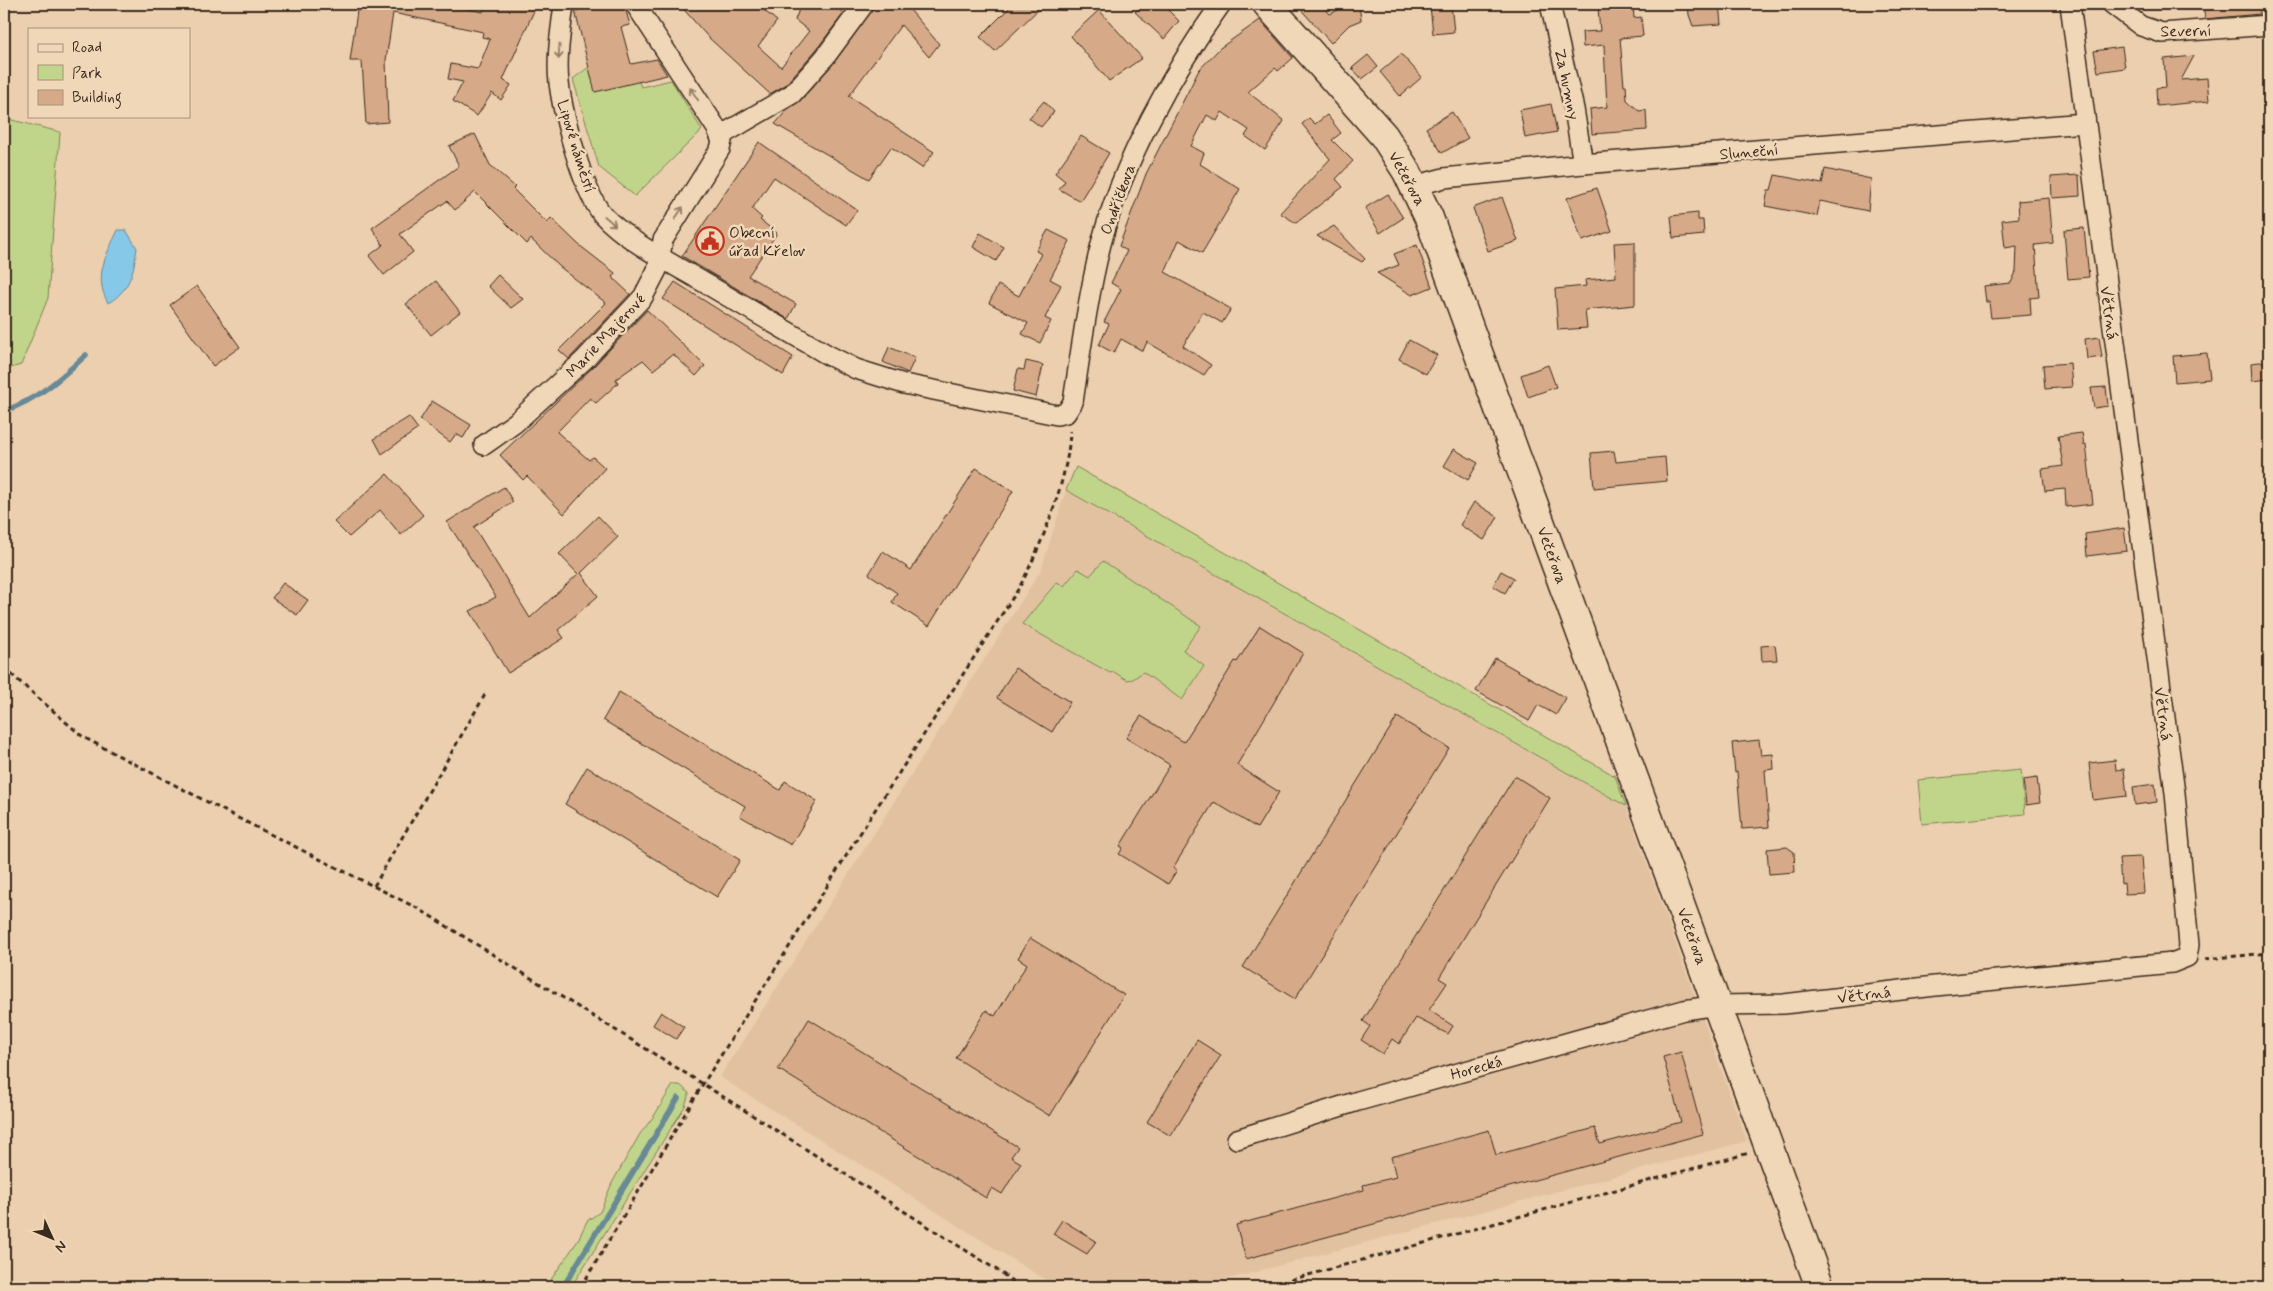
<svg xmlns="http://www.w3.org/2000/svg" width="2273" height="1291" font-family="Mynerve,sans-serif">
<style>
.built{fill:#e2c1a0}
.green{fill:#c0d58a;stroke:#7e8054}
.water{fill:#86c8e7;stroke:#688997}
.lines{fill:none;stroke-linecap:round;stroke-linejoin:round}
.stream{stroke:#688997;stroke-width:5.5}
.building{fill:#d6aa88;stroke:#3b2a1e}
.street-casing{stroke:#3b2a1e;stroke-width:22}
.secondary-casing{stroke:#3b2a1e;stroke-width:31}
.path{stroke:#3b2a1e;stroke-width:3;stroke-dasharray:5 4;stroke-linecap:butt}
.street{stroke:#f0d7b7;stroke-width:19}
.secondary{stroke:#f0d7b7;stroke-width:28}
.oneway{stroke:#96806a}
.labels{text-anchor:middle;stroke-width:5;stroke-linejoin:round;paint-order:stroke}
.street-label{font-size:16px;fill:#3b2a1e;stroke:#f0d7b7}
.poi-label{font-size:16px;fill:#3b2a1e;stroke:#f0d7b7;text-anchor:start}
</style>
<rect width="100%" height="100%" fill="#ebcfae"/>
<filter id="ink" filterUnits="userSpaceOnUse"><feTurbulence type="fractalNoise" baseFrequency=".02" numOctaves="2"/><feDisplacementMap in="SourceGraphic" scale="10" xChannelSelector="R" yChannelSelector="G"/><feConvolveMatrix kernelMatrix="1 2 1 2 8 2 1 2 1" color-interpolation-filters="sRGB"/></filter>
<g filter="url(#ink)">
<polygon class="built" points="1066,490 1626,806 1747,1141 1198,1287 1057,1287 720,1077 1041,570"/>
<g class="green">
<polygon points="589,67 639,82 641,87 671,80 702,130 635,196 599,167 573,79"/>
<polygon points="4,118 60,132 48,298 21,365 4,370"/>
<polygon points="1076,467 1615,776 1626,806 1066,490"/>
<polygon points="1103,561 1201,626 1183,650 1204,666 1182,700 1143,672 1133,679 1127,680 1114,672 1110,673 1022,624 1057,582 1064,586 1078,569 1090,576"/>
<polygon points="2021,770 2025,814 1922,824 1918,780"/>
<polygon points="673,1085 680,1085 689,1093 685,1106 571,1287 549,1287 552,1278 577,1242 587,1221 600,1212 612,1183 640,1134 654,1116"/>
</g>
<path class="water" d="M118,230H126L137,248C134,270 130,291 108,303C93,276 106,256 118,230Z"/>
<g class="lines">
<g class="stream">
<path d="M4,411C37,400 61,378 86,355"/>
<polyline points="563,1287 678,1098"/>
</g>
</g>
<g class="building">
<polygon points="358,4 442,4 483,12 485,4 537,4 503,80 511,85 501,100 492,93 477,116 453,101 463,82 448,79 451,64 478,69 490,39 482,37 483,32 393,13 386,60 388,122 366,124 362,61 350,61"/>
<polygon points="590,4 624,4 630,25 621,27 631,64 657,59 667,75 595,92 575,11 591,7"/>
<polygon points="679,4 756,4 777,21 758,46 781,67 809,31 795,20 801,4 833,4 844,13 816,50 785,85 770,94 708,37"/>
<polygon points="877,4 905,4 939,44 929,57 901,25 849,96 934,152 922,168 891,147 869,179 775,124 788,109 800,101 833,64"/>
<polygon points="1013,4 1044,4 995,51 980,37"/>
<polygon points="1144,4 1162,4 1179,21 1164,39 1135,12"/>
<polygon points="1296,4 1320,4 1330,14 1350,4 1359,4 1361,20 1349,25 1331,43"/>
<polygon points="1451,4 1454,32 1433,34 1430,6"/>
<polygon points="1688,4 1719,4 1721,24 1693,26 1689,15"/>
<polygon points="2203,4 2260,4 2260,14 2205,19"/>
<polygon points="1633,6 1634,18 1641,17 1643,36 1620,38 1624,86 1626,86 1627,100 1639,111 1646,110 1647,130 1592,134 1590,109 1607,107 1604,45 1583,47 1582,32 1600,31 1598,8"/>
<polygon points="1099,10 1142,58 1109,81 1071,36"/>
<polygon points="1260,20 1293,58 1278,71 1275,68 1248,92 1284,121 1265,150 1245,136 1249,130 1222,112 1217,121 1207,115 1191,146 1204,153 1200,164 1240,189 1202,253 1179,240 1165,272 1231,309 1222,323 1203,312 1183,346 1211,365 1204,375 1147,342 1143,351 1121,339 1114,353 1099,345 1109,324 1104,322 1121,289 1111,283 1127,251 1119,246 1146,174 1199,70 1220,48"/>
<polygon points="2122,47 2125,68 2098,72 2094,51"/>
<polygon points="1401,54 1422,77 1400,96 1380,72"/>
<polygon points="1368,55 1378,67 1362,79 1352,68"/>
<polygon points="2194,56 2181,80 2207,78 2209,101 2157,106 2156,88 2166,87 2164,59"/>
<polygon points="1044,101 1054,112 1041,127 1029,118"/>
<polygon points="1551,104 1557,132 1525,138 1520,110"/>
<polygon points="1452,112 1468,138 1442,153 1426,128"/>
<polygon points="1327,115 1341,133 1332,140 1353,161 1336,179 1343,187 1296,223 1280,213 1330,159 1302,124 1309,118 1315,124"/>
<polygon points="475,134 490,165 515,187 513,189 547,223 551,218 579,245 615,273 612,277 630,294 569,359 559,350 606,303 560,267 531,239 527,244 475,192 455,210 447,201 400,234 413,252 384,275 369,256 383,245 372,228 459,166 449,146"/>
<polygon points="1081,136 1109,153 1080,201 1059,189 1065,181 1055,173"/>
<polygon points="759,142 857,210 846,225 774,177 752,209 762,218 760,220 777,233 748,276 796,304 788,319 682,256"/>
<polygon points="1825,169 1871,179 1868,211 1820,201 1817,216 1765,206 1768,190 1771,190 1775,175 1822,184"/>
<polygon points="2079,175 2080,196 2052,198 2051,177"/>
<polygon points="1597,188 1612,231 1582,241 1567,198"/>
<polygon points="1388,194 1403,218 1380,233 1365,208"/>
<polygon points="1502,197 1518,241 1488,251 1473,208"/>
<polygon points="2049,198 2053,243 2035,245 2039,297 2030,298 2031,315 1991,318 1989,302 1986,302 1984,286 2011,283 2016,272 2017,246 2005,248 2002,220 2019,218 2018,201"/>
<polygon points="1698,213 1698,220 1703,220 1704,235 1673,238 1671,216"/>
<polygon points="1334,226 1365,259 1362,262 1317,236"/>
<polygon points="2084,228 2089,277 2068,279 2064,230"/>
<polygon points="1048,230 1070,241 1050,279 1061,285 1045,318 1051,321 1040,343 1022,334 1028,323 989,303 998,285 1019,296 1041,254 1036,251"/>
<polygon points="980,233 1004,247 996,261 973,247"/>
<polygon points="1635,242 1635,305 1585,310 1587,328 1558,330 1555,289 1586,286 1585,280 1616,277 1614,243"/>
<polygon points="1417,245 1432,287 1412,295 1377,273 1399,265 1394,254"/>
<polygon points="498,275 523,299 511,308 488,286"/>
<polygon points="436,281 460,312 431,335 406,304"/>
<polygon points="675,282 793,357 783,375 663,299"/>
<polygon points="197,286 240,347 213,366 170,305"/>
<polygon points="647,310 705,366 696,376 673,354 653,370 643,360 616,379 618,383 596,403 590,398 557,432 589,460 593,457 605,468 564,514 527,476 523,480 500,455 592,368"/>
<polygon points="2099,337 2102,357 2087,359 2085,339"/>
<polygon points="1409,340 1437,355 1426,374 1399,359"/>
<polygon points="889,347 915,358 908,373 883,362"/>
<polygon points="2207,353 2210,379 2175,382 2173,356"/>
<polygon points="1026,361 1043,365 1036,397 1013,391 1018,369 1024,370"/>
<polygon points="2269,361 2269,379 2252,381 2251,363"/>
<polygon points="2070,363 2072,387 2045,389 2043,365"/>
<polygon points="1548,365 1556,387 1528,397 1521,375"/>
<polygon points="2106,387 2108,406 2094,408 2091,388"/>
<polygon points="432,401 471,425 463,438 456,434 450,442 420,420"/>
<polygon points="409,417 418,429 382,454 374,439"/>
<polygon points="2082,433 2084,445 2086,444 2093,504 2066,507 2065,489 2045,491 2042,469 2063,466 2058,436"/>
<polygon points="1454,449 1478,463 1468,480 1444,466"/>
<polygon points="1614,451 1616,462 1665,457 1667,481 1594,488 1591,453"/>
<polygon points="976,468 1013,491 929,626 892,602 897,593 869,574 883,551 911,570"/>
<polygon points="387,474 423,515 401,535 380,510 349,537 334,522"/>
<polygon points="504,487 513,502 474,527 530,618 578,574 559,554 598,516 618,537 581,573 598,596 558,630 564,638 508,673 470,611 496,597 447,522"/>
<polygon points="1474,502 1498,517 1484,540 1460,525"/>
<polygon points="2124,528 2127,551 2087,556 2085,534"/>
<polygon points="1501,571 1514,578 1505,593 1493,586"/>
<polygon points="283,583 308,600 297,615 272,598"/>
<polygon points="1260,626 1303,653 1237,765 1279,792 1257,828 1214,802 1173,868 1177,870 1168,884 1119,854 1123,848 1120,846 1170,765 1126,738 1141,716 1184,742 1235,661 1237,662"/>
<polygon points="1775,645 1777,660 1762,661 1761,646"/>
<polygon points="1495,658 1566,698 1556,715 1538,705 1529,721 1476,691"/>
<polygon points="1015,668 1070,702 1052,732 997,698"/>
<polygon points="619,692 780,790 785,781 817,801 791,845 740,816 745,806 603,720"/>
<polygon points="1397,717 1449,748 1295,999 1243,967"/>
<polygon points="1759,740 1761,755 1773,754 1774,769 1765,770 1769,827 1742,829 1737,772 1735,773 1732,743"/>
<polygon points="2115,760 2116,770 2124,769 2127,796 2093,800 2089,763"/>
<polygon points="587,767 740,860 717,897 565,804"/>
<polygon points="1515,776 1550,798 1439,978 1447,983 1429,1010 1453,1026 1448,1034 1416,1018 1399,1044 1392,1039 1383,1054 1361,1040 1370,1026 1363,1021"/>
<polygon points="2037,778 2040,803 2026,805 2023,780"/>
<polygon points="2155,784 2157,802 2135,805 2133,787"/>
<polygon points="1787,847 1794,852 1795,872 1769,874 1767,849"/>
<polygon points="2141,857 2144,893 2125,894 2124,883 2121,884 2119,858"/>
<polygon points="1030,938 1124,995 1050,1116 956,1058 986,1010 995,1016 1027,964 1018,958"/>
<polygon points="661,1012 684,1027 676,1039 653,1025"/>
<polygon points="809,1019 1018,1147 1011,1157 1021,1163 1002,1194 992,1188 986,1198 778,1069"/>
<polygon points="1197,1040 1221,1055 1171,1136 1147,1122"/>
<polygon points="1681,1052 1703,1134 1246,1259 1236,1225 1364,1190 1363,1185 1396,1177 1391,1157 1489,1130 1496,1155 1595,1128 1600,1144 1681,1122 1663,1057"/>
<polygon points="1062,1220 1096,1241 1087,1254 1053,1234"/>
</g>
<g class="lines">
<defs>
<g id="street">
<path d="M564,4C561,30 556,57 559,83C563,115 583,192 603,215C622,237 665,260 691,275C737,302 783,329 828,355L856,369L904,384L1057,415L1066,413L1073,402C1081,350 1088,296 1101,244C1122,163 1172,72 1221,4"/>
<polyline points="1550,4 1574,109 1583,164"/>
<polyline points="2112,4 2141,26 2162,33 2269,25"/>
<polyline points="720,136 792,94 825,57 864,4"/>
<polyline points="1414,186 1444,178 1583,164 2085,123"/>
<polyline points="484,445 515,423 584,360 643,297 657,270 663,240 720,149 722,141 717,129 635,4"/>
<polyline points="1237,1139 1358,1101 1684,1010 1718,1005 1784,1004 1935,986 2172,963 2187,957 2189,945 2175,793 2070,4"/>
</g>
<polyline id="secondary" points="1267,4 1384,136 1407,172 1429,218 1820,1287"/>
</defs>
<use href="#street" class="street-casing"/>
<use href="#secondary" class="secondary-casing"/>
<g class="path">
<polyline points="4,668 83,737 240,819 419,909 703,1084 1000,1272 1020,1287"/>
<polyline points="374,886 486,693"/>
<polyline points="2205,959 2269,953"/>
<path d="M581,1287L703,1084L873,813L1019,588C1041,547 1069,477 1070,431"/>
<polyline points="1265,1287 1749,1153"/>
</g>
<use href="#street" class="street"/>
<use href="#secondary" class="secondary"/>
</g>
<defs><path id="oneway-shaft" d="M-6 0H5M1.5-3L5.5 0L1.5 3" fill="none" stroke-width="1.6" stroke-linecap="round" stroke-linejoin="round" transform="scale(1.25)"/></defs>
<g class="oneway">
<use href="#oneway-shaft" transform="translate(559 52) rotate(94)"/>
<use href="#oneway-shaft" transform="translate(694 94) rotate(-123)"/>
<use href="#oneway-shaft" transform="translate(679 213) rotate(-57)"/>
<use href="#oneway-shaft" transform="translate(610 221) rotate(41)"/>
</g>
</g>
<defs>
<symbol id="civic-ring" viewBox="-11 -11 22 22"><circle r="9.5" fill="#f0d7b7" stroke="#c8321e" stroke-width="1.5"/><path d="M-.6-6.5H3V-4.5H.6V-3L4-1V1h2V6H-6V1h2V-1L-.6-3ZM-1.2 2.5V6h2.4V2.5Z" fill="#c8321e"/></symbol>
</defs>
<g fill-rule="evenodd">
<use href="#civic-ring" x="694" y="225" width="32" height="32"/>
</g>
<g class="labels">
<g class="street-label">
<text transform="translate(2186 30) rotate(-1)" y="6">Severní</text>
<text transform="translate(1568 84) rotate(78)" y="6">Za humny</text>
<text transform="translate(577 146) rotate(73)" y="6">Lipové náměstí</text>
<text transform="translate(1749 151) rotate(-5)" y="6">Sluneční</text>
<text transform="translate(1408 178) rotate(61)" y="6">Večeřova</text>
<text transform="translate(1117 199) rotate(-70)" y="6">Ondříčkova</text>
<text transform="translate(2110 313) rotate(82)" y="6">Větrná</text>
<text transform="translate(605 335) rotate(-47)" y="6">Marie Majerové</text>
<text transform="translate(1553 555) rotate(70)" y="6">Večeřova</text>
<text transform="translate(2164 714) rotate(82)" y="6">Větrná</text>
<text transform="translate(1693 936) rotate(70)" y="6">Večeřova</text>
<text transform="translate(1864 994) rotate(-7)" y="6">Větrná</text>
<text transform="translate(1476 1067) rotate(-16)" y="6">Horecká</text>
</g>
<g class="poi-label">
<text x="729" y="238">Obecní<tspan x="729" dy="18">úřad Křelov</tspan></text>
</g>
</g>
<rect width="2273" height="1291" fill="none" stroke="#f0d7b7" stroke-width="20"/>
<rect x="10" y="10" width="2253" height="1271" fill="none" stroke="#3b2a1e" stroke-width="2" filter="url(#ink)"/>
<rect x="28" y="28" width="162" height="90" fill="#f0d7b7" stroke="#a8927a"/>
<rect x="38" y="44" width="25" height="8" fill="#f0d7b7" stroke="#a8927a"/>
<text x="72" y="52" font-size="15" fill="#3b2a1e">Road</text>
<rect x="38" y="65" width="25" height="15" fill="#c0d58a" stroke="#a8927a"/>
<text x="72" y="78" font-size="15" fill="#3b2a1e">Park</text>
<rect x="38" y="90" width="25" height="15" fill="#d6aa88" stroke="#a8927a"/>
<text x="72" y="102" font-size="15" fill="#3b2a1e">Building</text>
<g transform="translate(52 1238) rotate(134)" stroke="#f0d7b7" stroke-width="4" paint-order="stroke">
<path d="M0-4L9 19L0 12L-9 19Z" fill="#3b2a1e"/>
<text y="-8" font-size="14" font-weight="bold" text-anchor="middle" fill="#3b2a1e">N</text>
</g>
</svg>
